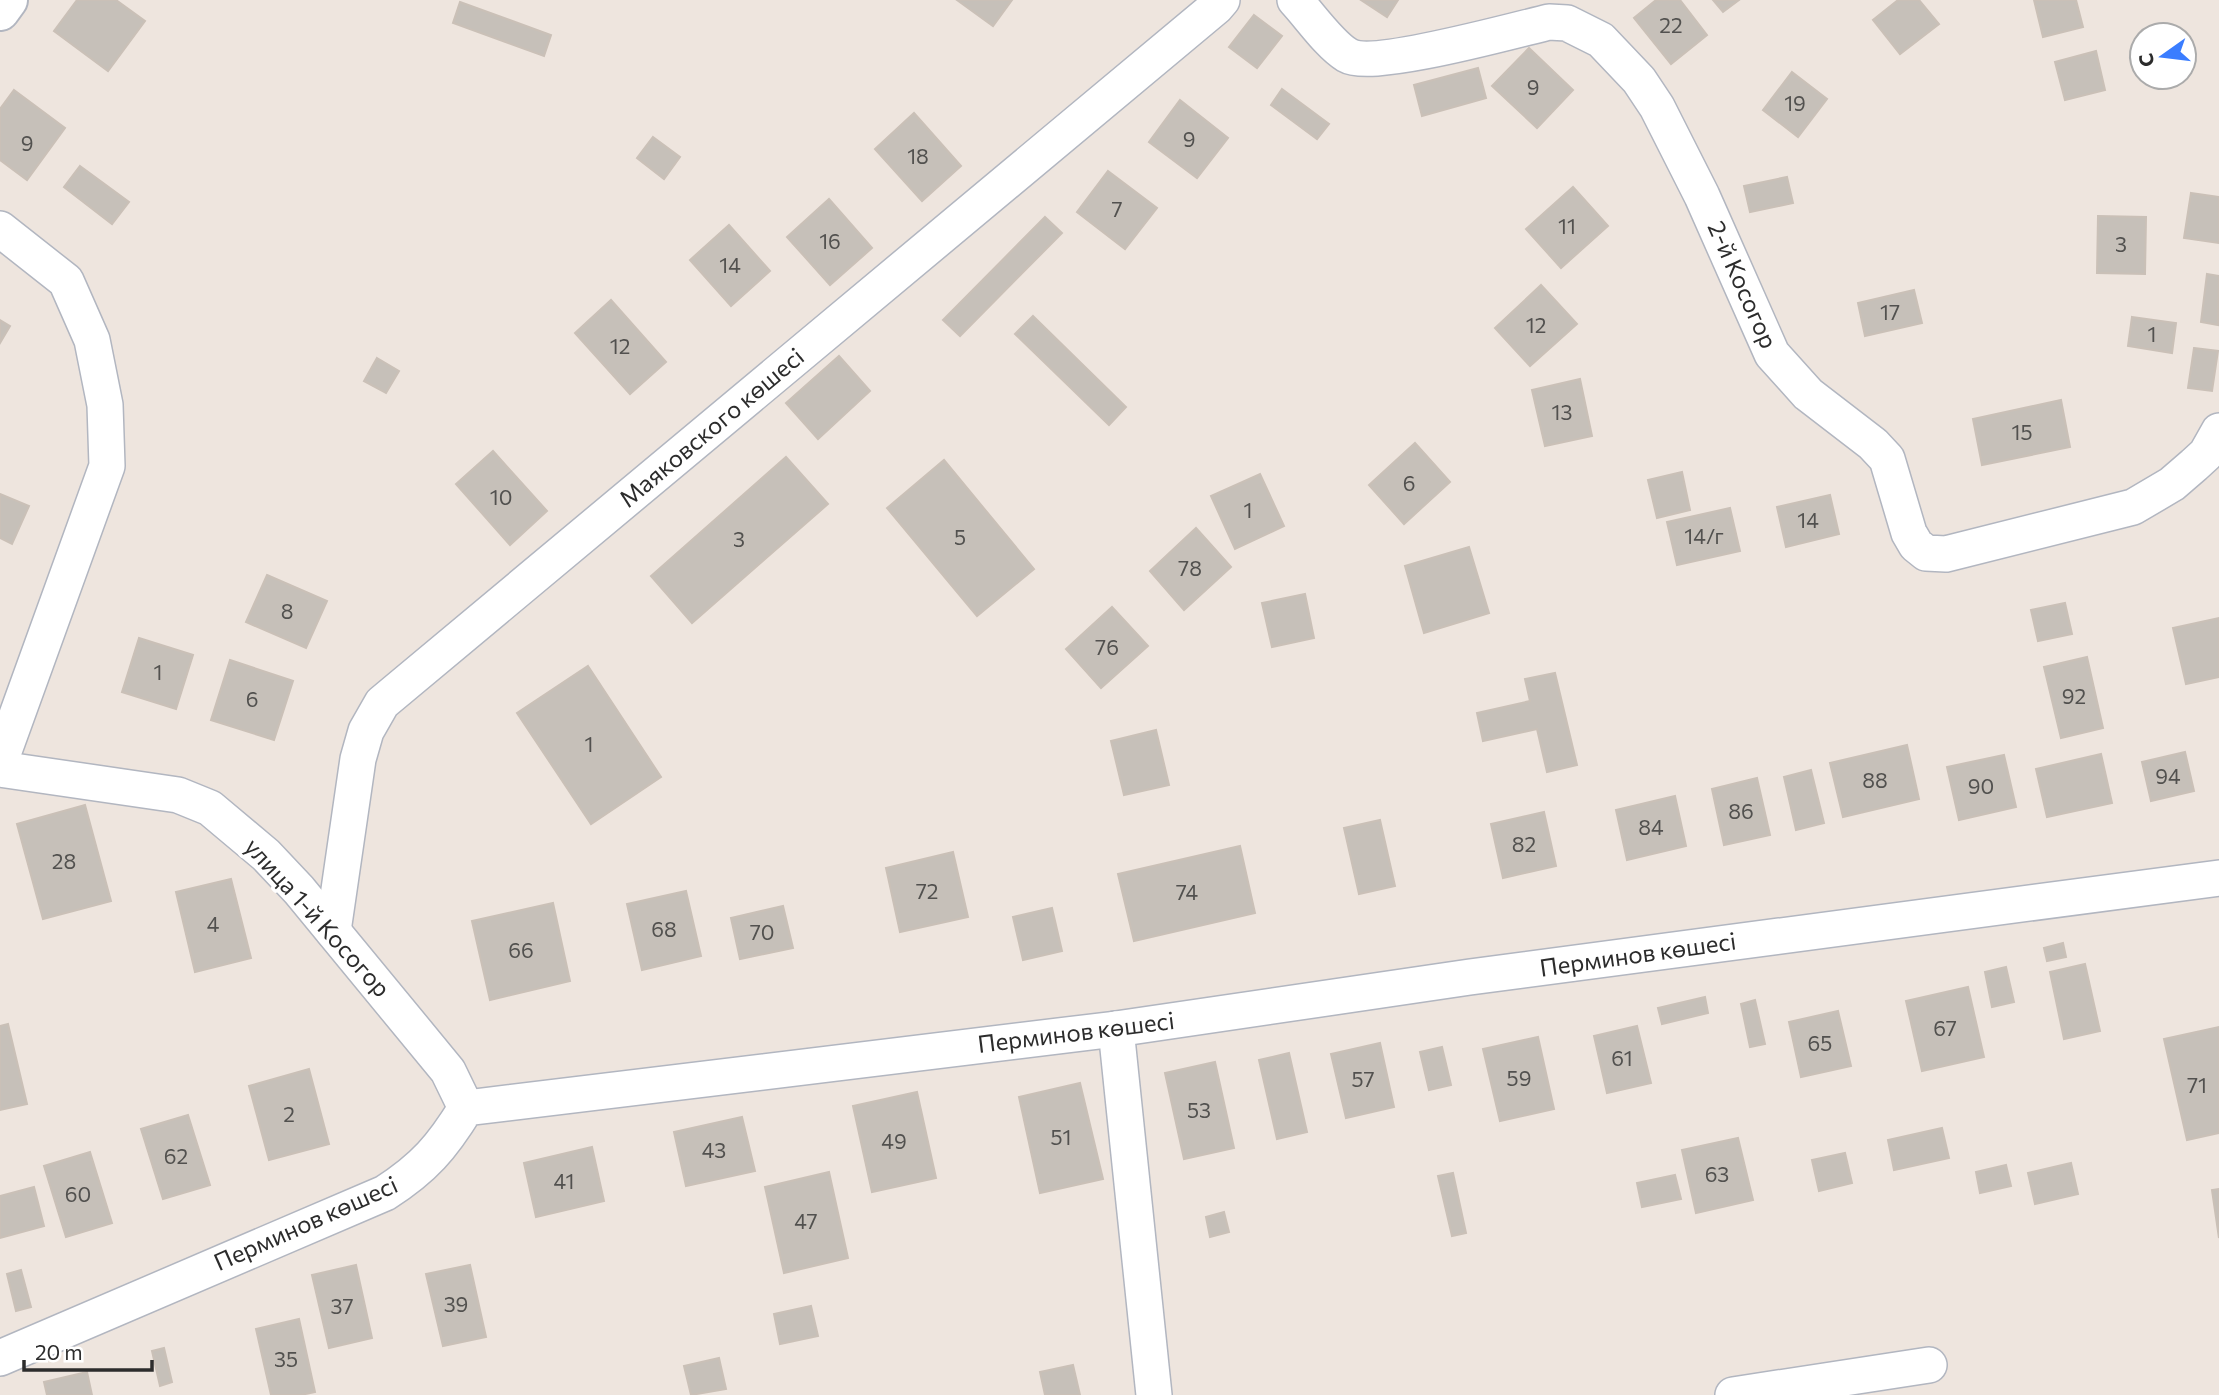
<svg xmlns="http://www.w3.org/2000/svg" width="2219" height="1395" font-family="Commissioner,sans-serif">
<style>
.building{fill:#c6c0b9;stroke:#cac0b7;stroke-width:2}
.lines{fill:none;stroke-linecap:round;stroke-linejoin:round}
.minor-casing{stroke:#b2b6c0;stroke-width:38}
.tertiary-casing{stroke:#b2b6c0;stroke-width:42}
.minor{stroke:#fff;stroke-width:35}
.tertiary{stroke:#fff;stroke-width:38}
.labels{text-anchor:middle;stroke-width:7;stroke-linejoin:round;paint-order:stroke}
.number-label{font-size:21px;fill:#52514f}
.street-label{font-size:24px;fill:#2c2c2c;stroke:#fff}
</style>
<rect width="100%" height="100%" fill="#eee5de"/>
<g class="building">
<polygon points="77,0 116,0 145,21 108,71 54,31"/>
<polygon points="957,0 1012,0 993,26"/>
<polygon points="1361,0 1398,0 1387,17"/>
<polygon points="1656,0 1680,0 1707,35 1671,64 1634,18"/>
<polygon points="1713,0 1739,0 1723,12"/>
<polygon points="1898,0 1919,0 1939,24 1900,54 1873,20"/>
<polygon points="2034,0 2076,0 2083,27 2043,37"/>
<polygon points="460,2 551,35 544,56 453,23"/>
<polygon points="1254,15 1282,36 1257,68 1229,47"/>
<polygon points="1529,48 1573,90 1537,128 1492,86"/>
<polygon points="2096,51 2105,90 2065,100 2055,62"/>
<polygon points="1478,68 1486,98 1422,116 1414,85"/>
<polygon points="1792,72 1827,99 1798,137 1763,110"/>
<polygon points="1282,89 1329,124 1317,139 1271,105"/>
<polygon points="14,90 65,128 27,180 0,160 0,109"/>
<polygon points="1180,100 1228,138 1197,178 1149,142"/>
<polygon points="914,113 961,166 922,201 875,149"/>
<polygon points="653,137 680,157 664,179 637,158"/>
<polygon points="80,166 129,202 112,224 64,187"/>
<polygon points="1108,171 1157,208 1125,249 1077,212"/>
<polygon points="1787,177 1793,203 1750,212 1744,186"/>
<polygon points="1573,187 1608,226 1561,268 1526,229"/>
<polygon points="2191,193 2219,197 2219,243 2184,238"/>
<polygon points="829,199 872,248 830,285 787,237"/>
<polygon points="2098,216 2146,217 2145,274 2097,273"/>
<polygon points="1045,217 1062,233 960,336 943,320"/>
<polygon points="729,225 770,271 731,306 690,260"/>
<polygon points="2207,274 2219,276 2218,325 2201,322"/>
<polygon points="1541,285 1577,324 1530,366 1495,328"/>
<polygon points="1914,290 1922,323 1865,336 1858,303"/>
<polygon points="611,300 666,362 630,394 575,333"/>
<polygon points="1033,316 1126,407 1109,425 1015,334"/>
<polygon points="2132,317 2176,323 2172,353 2128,346"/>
<polygon points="0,320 10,326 0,343"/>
<polygon points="2194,348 2218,351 2212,391 2188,388"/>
<polygon points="839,356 870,391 818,439 786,403"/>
<polygon points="377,358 399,371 386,393 364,381"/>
<polygon points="1580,379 1592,436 1545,446 1532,390"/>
<polygon points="2061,400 2070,447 1982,465 1973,419"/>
<polygon points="1415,443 1450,482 1404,524 1369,485"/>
<polygon points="493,451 547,511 510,545 456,484"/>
<polygon points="786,457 828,504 692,623 651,576"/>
<polygon points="944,460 1034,569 977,616 887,508"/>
<polygon points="1682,472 1690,510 1657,518 1648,480"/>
<polygon points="1260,474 1284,526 1235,549 1211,496"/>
<polygon points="0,494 29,506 12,544 0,538"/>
<polygon points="1830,495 1839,534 1786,547 1777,507"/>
<polygon points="1730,508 1740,551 1677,565 1667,522"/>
<polygon points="1196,528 1231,567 1184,610 1150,571"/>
<polygon points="1469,547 1489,613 1424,633 1405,566"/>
<polygon points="267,575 327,601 306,648 246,622"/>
<polygon points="1305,594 1314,638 1272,647 1262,603"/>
<polygon points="2065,603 2072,634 2038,641 2031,610"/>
<polygon points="1112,607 1148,646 1101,688 1066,649"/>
<polygon points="2219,618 2219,677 2186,684 2173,628"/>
<polygon points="139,638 193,655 176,709 122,692"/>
<polygon points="2087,657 2103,728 2061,738 2044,667"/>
<polygon points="230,660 293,681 274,740 211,720"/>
<polygon points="588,666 661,777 591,824 517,713"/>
<polygon points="1555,673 1577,765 1547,772 1537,729 1483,741 1477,713 1530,701 1525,679"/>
<polygon points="1156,730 1169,785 1124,795 1111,741"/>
<polygon points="1907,745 1919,799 1843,817 1830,763"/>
<polygon points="2185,752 2194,791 2151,801 2142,762"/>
<polygon points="2101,754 2112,803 2047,817 2036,769"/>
<polygon points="2004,755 2016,807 1959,820 1947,767"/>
<polygon points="1811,770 1824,823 1796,830 1784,777"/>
<polygon points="1757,778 1770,835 1724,845 1712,789"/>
<polygon points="1675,796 1686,846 1627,860 1616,810"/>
<polygon points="85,805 111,901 43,919 17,824"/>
<polygon points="1544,812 1556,866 1503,878 1491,824"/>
<polygon points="1380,820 1395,886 1359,894 1344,828"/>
<polygon points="1240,846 1255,913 1134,941 1118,874"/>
<polygon points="953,852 968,917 900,932 886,868"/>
<polygon points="231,879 251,958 195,972 176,892"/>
<polygon points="686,891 701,956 642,970 627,904"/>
<polygon points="553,903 570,981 490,1000 472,921"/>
<polygon points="783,906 793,948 740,959 731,918"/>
<polygon points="1052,908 1062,951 1023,960 1013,917"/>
<polygon points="2063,943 2066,957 2047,961 2044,948"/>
<polygon points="2085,964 2100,1031 2064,1039 2050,972"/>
<polygon points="2006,967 2014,1002 1992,1007 1985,972"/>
<polygon points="1968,987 1984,1057 1922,1071 1906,1001"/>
<polygon points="1705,997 1708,1013 1662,1024 1658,1008"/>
<polygon points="1755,1000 1765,1044 1750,1047 1741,1004"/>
<polygon points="1838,1011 1851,1066 1801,1077 1789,1022"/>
<polygon points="8,1024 27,1104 0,1110 0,1026"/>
<polygon points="1637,1026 1651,1083 1607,1093 1594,1036"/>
<polygon points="2219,1027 2219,1133 2187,1140 2164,1039"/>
<polygon points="1538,1037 1554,1109 1500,1121 1483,1049"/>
<polygon points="1380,1043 1394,1107 1346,1118 1331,1054"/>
<polygon points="1442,1047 1451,1085 1429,1090 1420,1052"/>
<polygon points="1289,1053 1307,1132 1277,1139 1259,1060"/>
<polygon points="1215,1062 1234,1148 1184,1159 1165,1073"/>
<polygon points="309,1069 329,1144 269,1160 249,1086"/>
<polygon points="1080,1083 1103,1179 1040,1193 1019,1097"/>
<polygon points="917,1092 936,1178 872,1192 853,1106"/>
<polygon points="188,1115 210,1185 163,1199 141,1129"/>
<polygon points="742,1117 755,1171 686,1186 674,1132"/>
<polygon points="1942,1128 1949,1158 1894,1170 1888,1140"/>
<polygon points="1738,1138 1753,1200 1696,1213 1682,1150"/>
<polygon points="592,1147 604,1201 536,1217 524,1163"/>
<polygon points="90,1152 112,1223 66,1237 44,1166"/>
<polygon points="1845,1153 1852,1183 1819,1191 1812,1160"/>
<polygon points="2071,1163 2078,1194 2035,1204 2028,1173"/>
<polygon points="2006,1165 2011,1186 1980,1193 1976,1172"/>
<polygon points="829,1172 848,1258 784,1273 765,1187"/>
<polygon points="1453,1173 1466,1233 1452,1236 1438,1176"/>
<polygon points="1675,1175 1681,1199 1642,1207 1637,1183"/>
<polygon points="34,1187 44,1226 0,1238 0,1196"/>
<polygon points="2219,1189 2219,1238 2212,1190"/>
<polygon points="1224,1212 1229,1232 1210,1237 1206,1217"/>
<polygon points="356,1265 372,1338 329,1348 312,1275"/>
<polygon points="470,1265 486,1337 443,1346 426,1274"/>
<polygon points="21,1270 31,1307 16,1311 7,1274"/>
<polygon points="811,1306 818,1336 780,1344 774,1314"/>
<polygon points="299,1319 315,1392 301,1395 271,1395 256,1329"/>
<polygon points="164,1348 172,1382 160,1386 152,1351"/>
<polygon points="719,1358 726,1389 691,1395 684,1366"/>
<polygon points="1073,1365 1080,1395 1045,1395 1040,1372"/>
<polygon points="87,1372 92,1395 47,1395 44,1382"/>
</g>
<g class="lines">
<defs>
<g id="minor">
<path d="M1295,0C1310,16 1329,44 1347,55C1372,70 1515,30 1549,22L1567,23L1601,40L1639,80L1657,107L1702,196L1772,354L1808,394L1873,444L1887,459L1909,533L1916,545L1926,553L1946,554L2133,507L2172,484L2194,465L2206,454L2219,431"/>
<polyline points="0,229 66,281 92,340 105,405 107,466 0,762"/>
<polyline points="0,769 178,795 210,808 266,855 299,890 448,1071 466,1108"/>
<polyline points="333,931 358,759 366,731 382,703 1216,7 1222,0"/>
<polyline points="1116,1029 1154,1395"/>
<path d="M0,1358L385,1193C424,1168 442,1147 466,1108L1116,1029L1470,977L2219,878"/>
<polyline points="1733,1395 1929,1365"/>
</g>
<polyline id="tertiary" points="0,11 8,0"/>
</defs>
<use href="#minor" class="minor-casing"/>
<use href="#tertiary" class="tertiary-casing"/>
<use href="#minor" class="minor"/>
<use href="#tertiary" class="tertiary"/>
</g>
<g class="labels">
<g class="number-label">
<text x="1671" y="33">22</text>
<text x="1533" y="95">9</text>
<text x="1795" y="111">19</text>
<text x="1189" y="147">9</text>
<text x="27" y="151">9</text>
<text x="918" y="164">18</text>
<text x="1117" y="217">7</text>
<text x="1567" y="234">11</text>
<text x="830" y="249">16</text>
<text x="2121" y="252">3</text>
<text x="730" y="273">14</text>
<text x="1890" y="320">17</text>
<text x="1536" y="333">12</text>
<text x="2152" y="342">1</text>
<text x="620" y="354">12</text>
<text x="1562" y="420">13</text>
<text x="2022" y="440">15</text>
<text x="1409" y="491">6</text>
<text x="501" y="505">10</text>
<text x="1248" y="518">1</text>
<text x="1808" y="528">14</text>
<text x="1704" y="544">14/г</text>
<text x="960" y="545">5</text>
<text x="739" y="547">3</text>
<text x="1190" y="576">78</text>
<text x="287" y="619">8</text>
<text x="1107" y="655">76</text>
<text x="158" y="680">1</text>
<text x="2074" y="704">92</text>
<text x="252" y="707">6</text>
<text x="589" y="752">1</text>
<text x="2168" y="784">94</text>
<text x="1875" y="788">88</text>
<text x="1981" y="794">90</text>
<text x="1741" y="819">86</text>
<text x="1651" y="835">84</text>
<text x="1524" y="852">82</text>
<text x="64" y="869">28</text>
<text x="927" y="899">72</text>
<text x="1187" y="900">74</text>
<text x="213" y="932">4</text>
<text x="664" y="937">68</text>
<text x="762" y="940">70</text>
<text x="521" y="958">66</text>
<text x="1945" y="1036">67</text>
<text x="1820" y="1051">65</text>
<text x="1622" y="1066">61</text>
<text x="1519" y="1086">59</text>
<text x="1363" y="1087">57</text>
<text x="2197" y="1093">71</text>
<text x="1199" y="1118">53</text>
<text x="289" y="1122">2</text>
<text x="1061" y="1145">51</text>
<text x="894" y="1149">49</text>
<text x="714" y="1158">43</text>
<text x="176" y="1164">62</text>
<text x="1717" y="1182">63</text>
<text x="564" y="1189">41</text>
<text x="78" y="1202">60</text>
<text x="806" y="1229">47</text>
<text x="456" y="1312">39</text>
<text x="342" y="1314">37</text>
<text x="286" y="1367">35</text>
</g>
<g class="street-label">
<text transform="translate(1742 285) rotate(66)" y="8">2-й Косогор</text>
<text transform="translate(712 428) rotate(-40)" y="8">Маяковского көшесі</text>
<text transform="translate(317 918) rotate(48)" y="8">улица 1-й Косогор</text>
<text transform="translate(1638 955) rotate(-8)" y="8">Перминов көшесі</text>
<text transform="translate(1076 1033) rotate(-7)" y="8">Перминов көшесі</text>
<text transform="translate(306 1224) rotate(-24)" y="8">Перминов көшесі</text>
</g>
</g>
<g transform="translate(2163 56) rotate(256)"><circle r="33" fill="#ffffff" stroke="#ababab" stroke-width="2"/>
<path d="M0-5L12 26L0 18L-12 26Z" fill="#3a7dff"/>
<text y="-10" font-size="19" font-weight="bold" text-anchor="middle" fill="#2c2c2c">С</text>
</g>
<path d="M24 1360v10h128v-10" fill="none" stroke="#2c2c2c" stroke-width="3.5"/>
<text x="35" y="1360" font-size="21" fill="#2c2c2c" stroke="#ffffff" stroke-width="5" paint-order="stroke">20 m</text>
</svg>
